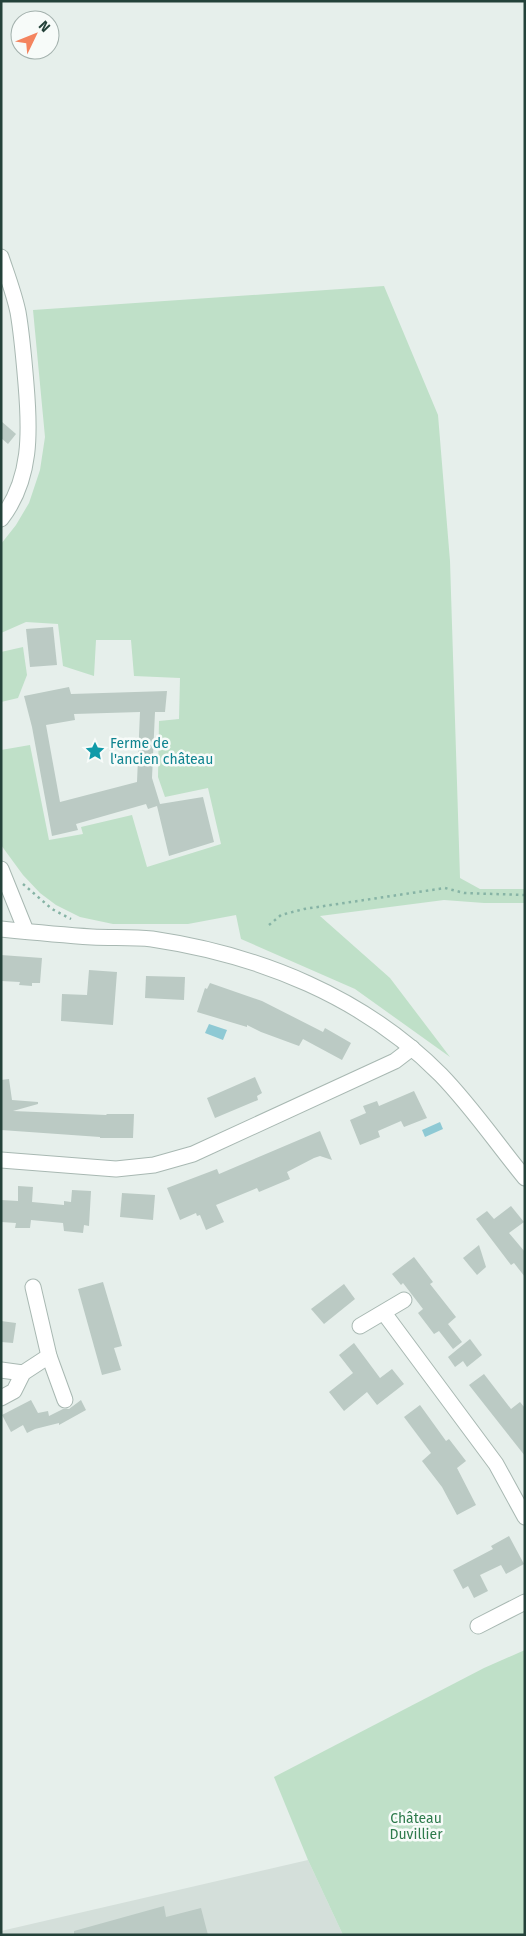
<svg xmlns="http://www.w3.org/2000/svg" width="526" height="1936" font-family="'Fira Sans',sans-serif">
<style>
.built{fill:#d4dfda}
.green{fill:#bfe0c8}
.water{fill:#8ec9d4}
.building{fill:#bbcac4;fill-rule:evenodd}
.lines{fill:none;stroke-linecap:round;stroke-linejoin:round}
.street-casing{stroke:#a8b8b2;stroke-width:17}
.path{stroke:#86b3a5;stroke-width:2.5;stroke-dasharray:2.5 4;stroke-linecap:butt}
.street{stroke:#fff;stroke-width:15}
.labels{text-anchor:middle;stroke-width:5;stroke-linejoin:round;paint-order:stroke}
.culture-label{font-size:14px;fill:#0d838f;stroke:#f7fbf9;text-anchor:start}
.park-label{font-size:14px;fill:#2d7a4b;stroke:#f7fbf9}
</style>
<rect width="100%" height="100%" fill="#e6efeb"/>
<polygon class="built" points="308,1860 343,1935 1,1935 1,1931"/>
<g class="green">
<polygon points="384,286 438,415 450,561 460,878 480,889 525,889 525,903 484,903 444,900 320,916 390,978 450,1057 355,989 241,939 236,915 188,924 113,924 80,917 56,905 40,893 23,875 1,845 1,750 30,745 49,840 83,834 81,827 132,815 147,867 221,844 208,788 165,797 158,777 159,721 179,719 180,678 134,676 131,640 96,640 94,676 63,666 58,624 26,622 1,633 1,544 16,525 29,503 40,470 45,437 33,310"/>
<polygon points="23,647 27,675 18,698 1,702 1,652"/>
<polygon points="525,1650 525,1935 343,1935 308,1860 274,1777 484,1668"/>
</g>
<g class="water">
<polygon points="209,1024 227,1030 223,1040 205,1033"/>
<polygon points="440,1122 443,1129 425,1137 422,1130"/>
</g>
<g class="building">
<polygon points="1,421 16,434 8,444 1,438"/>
<polygon points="53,627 57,665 30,667 26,629"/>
<path d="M69,687L71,694L167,691L165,712H155L152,778L160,804L203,797L214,842L169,856L157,806L148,809L146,804L76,824L78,830L52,836L32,727L24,696ZM140,712L137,782L60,802L46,725L75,720L74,714Z"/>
<polygon points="1,955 42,958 40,983 32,983 32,986 19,985 20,982 1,981"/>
<polygon points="89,970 117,972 113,1025 61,1021 62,994 87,995"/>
<polygon points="146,976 185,977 184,1000 145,998"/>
<polygon points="210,983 262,1001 323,1032 325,1028 351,1043 342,1060 303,1039 299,1046 261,1032 247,1025 247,1027 197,1012 205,988 207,989"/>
<polygon points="255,1077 262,1093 257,1096 258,1100 215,1118 207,1098"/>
<polygon points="9,1079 12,1100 38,1102 38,1104 13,1111 106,1115 107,1114 134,1114 133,1138 100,1138 100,1137 1,1130 1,1080"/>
<polygon points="414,1091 427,1118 404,1127 401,1121 378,1131 380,1137 360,1145 350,1120 366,1113 363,1106 377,1101 379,1106"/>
<polygon points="320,1131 332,1160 320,1156 314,1158 287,1172 290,1179 259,1192 257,1188 216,1205 224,1222 206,1230 200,1215 197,1216 196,1213 180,1220 167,1188 217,1169 219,1174"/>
<polygon points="18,1186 33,1187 32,1202 64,1205 64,1201 71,1202 72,1190 91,1191 89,1226 84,1225 83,1233 64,1231 63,1223 31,1220 30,1228 15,1228 16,1223 1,1222 1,1200 18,1201"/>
<polygon points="122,1193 155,1195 153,1220 120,1217"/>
<polygon points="511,1206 524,1222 509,1233 525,1252 525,1277 514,1263 511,1265 476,1219 487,1211 494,1219"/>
<polygon points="479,1245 486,1267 477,1275 463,1258"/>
<polygon points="414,1257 433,1282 430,1284 456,1317 448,1324 462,1342 453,1349 439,1331 434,1334 418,1313 423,1309 403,1283 401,1285 392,1274"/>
<polygon points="103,1282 122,1346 114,1348 121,1370 102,1375 78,1289"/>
<polygon points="344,1284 355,1299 324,1324 311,1309"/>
<polygon points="1,1321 16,1323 13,1343 1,1342"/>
<polygon points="470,1339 482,1355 467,1367 463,1361 455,1367 448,1357"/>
<polygon points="354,1343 380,1378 392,1369 404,1384 377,1405 367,1392 344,1411 329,1392 353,1373 339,1355"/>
<polygon points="484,1374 511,1409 520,1402 525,1408 525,1456 469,1385"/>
<polygon points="31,1400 38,1413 48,1411 49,1416 63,1409 69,1409 81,1400 86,1410 59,1425 59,1423 35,1429 27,1433 23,1425 11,1432 2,1415"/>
<polygon points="420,1405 446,1441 449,1439 466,1461 457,1468 476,1505 457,1515 442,1487 422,1461 431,1453 404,1417"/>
<polygon points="509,1536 524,1564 506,1574 501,1565 480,1575 488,1591 474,1598 468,1586 463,1589 453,1570 493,1549 491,1546"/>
<polygon points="164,1906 166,1917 201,1908 208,1935 74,1935 74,1931"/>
</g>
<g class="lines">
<defs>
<g id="street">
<path d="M1,257C7,275 14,293 18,312C22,335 24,360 26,384C30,431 32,479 1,519"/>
<polyline points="1,869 26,931"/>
<path d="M1,929C31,932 62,935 92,937C112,938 133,937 152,939C260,955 364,997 441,1075C472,1107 497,1144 525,1178"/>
<polyline points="1,1160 116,1169 154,1165 193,1154 395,1061 412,1048"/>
<polyline points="33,1287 49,1356 65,1400"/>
<polyline points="384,1313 496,1464 525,1517"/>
<polyline points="360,1326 404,1300"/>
<polyline points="1,1370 23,1373"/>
<polyline points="1,1398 14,1391 23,1373 49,1356"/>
<polyline points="478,1626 525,1602"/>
</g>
</defs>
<use href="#street" class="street-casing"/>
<g class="path">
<polyline points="23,884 52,909 71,919"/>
<polyline points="269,925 281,915 304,909 445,888 464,893 525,895"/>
</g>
<use href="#street" class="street"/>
</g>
<defs>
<symbol id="sight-bare" viewBox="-9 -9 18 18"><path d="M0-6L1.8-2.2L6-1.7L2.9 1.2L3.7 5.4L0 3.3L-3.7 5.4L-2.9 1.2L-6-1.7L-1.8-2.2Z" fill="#0f9aa8" stroke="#f7fbf9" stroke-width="2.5" paint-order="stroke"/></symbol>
</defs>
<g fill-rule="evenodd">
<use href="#sight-bare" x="81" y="737" width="28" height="28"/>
</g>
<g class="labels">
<g class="culture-label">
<text x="110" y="748">Ferme de<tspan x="110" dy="16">l'ancien château</tspan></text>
</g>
<g class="park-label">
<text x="416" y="1823">Château<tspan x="416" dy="16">Duvillier</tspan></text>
</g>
</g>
<rect width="526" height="1936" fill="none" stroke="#24423a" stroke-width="5"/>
<g transform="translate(35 35) rotate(47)"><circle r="24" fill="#f7fbf9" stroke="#a3b1ad"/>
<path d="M0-4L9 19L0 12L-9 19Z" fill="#f4845f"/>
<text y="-8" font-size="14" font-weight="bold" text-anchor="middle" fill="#24423a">N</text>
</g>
</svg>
